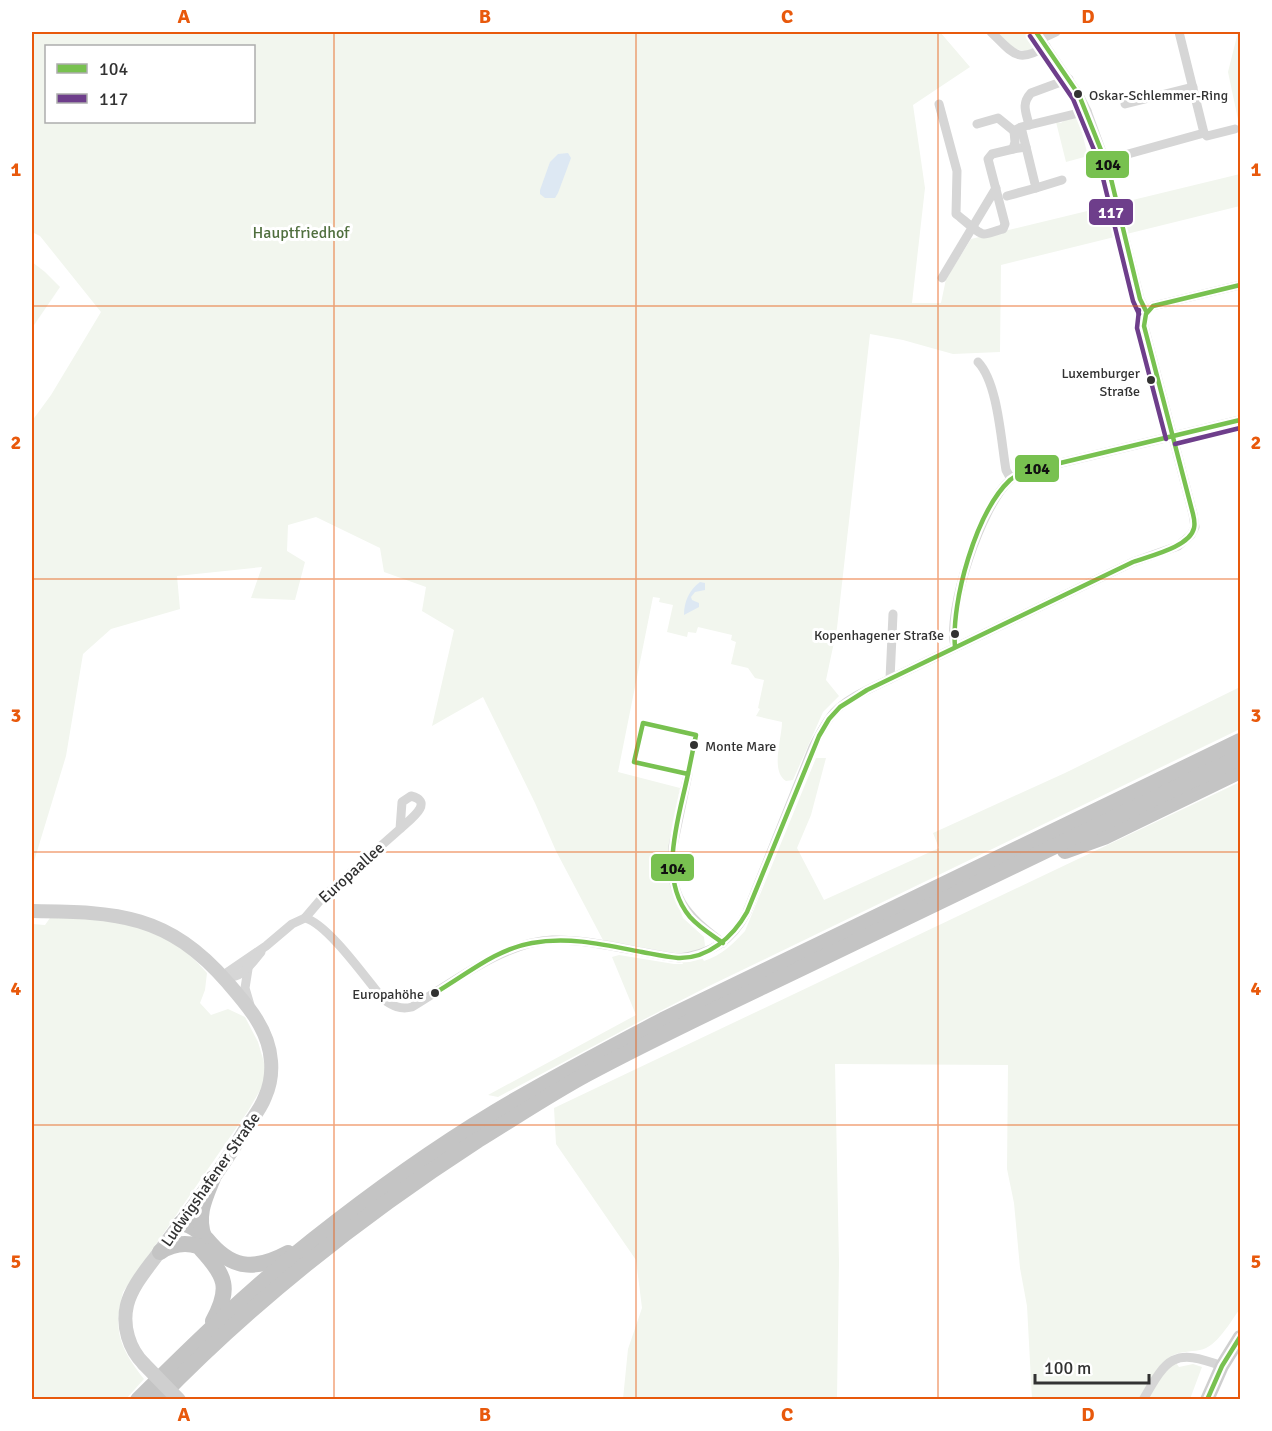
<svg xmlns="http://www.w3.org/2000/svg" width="1272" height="1431" font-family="Signika,sans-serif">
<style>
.green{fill:#f2f6ee;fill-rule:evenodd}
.water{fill:#dde8f3}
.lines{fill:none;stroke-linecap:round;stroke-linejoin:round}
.street{stroke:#d6d6d6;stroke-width:9}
.secondary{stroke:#cfcfcf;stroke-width:14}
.highway{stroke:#c4c4c4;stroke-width:16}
.secondary-bridge{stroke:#cfcfcf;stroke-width:14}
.bus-1-casing{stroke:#fff;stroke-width:9}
.bus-2-casing{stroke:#fff;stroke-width:9}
.bus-1{stroke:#78c150;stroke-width:4.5}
.bus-2{stroke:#6e3e8b;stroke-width:4.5}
.grid{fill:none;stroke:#e8590c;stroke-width:1.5;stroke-opacity:0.55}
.bus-dot{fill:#323232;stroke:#fff;stroke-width:2}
.labels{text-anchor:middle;stroke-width:6;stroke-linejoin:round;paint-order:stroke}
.bus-label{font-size:14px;fill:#323232;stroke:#fff;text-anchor:end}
.park-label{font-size:16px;fill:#506f3e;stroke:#fff}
.street-label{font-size:16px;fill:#323232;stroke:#fff}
.line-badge{stroke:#fff;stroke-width:2}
.badge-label{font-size:16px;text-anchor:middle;font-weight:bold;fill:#fff}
.pale-badge-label{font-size:16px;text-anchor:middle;font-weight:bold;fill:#111}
.neatline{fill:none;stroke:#e8590c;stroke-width:2}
.grid-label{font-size:20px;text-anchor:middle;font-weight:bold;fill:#e8590c}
</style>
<rect width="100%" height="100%" fill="#fff"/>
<g class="green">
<path d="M32,32H940L970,67L913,105L925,188L912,303H941L946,279L971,239L1240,174V206L1001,265L1000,352L953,354L903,340L870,334L837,628L826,680L839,696L823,712L793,780L786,781C770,771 782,738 782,722L756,716L760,709L758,708L764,680L755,678L748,668L731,664L736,642L731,640L732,635L698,627L696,633L688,632L687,637L667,632L673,605L659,602L660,598L653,597L618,772L680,788L669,846L668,876L683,918L704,937L705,946L698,951L704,961C722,955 732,945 745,931L816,758H826L811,815L797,848L824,900L939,848L933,833L1065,773L1240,687V729L707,987L633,1025L498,1097L488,1095L636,1015L612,957L619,955L674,964H683L677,953L604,942L556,851L535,803L483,697L432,726L454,630L422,611L426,587L384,572L380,548L316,517L288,525L287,551L305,562L295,600L251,598L262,567L177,576L180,609L111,629L83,654L66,756L32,868V421L51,395L101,312L40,236L32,232ZM46,46H254V122H46Z"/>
<polygon points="995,32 1030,32 1039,46 1032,52 1014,49"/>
<polygon points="1238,32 1240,32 1240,147 1239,124 1228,72"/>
<polygon points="1078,117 1088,156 1066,162 1056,122 1061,123 1065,120"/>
<polygon points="32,262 45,272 60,287 32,328"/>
<path d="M1240,782V1309C1230,1322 1217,1347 1200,1350C1189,1352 1181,1351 1171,1356L1179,1367L1193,1364L1202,1367L1190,1399H1032L1027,1306L1020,1268L1014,1203L1007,1169L1008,1065L835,1064L839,1262L837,1399H623L628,1349L642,1308L636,1260L556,1144L554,1108Z"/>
<path d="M52,915C115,919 163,921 207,973L205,990L200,1003L211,1015L228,1009L245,1017L258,1042L266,1069L262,1087L248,1111L123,1292C113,1331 119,1347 144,1379L126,1399L32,1400V924L45,925Z"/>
</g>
<g class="water">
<polygon points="568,153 571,158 558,193 555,198 545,198 540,194 540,190 550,162 558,154"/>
<path d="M700,582L705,583V590L695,592L691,597L692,600L699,603V607L684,615C684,602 689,590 700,582Z"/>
</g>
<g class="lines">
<g class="street">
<path d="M991,32C1012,52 1017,65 1046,46"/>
<polyline points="1036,32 1079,95 1087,111 1103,155 1110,159 1204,133 1179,32"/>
<polyline points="1041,39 1056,32"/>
<path d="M939,104L957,171L956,214C962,218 978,234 984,234C989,234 997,230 1003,229L1005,224L988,159L992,154L1013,149"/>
<polyline points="1125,104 1193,87"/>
<polyline points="977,124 998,118 1014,131"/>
<path d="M1029,125C1026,112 1021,104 1031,93L1069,79"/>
<polyline points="1021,127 1026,147 1013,149 1015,142 1014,131 1021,127 1087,111"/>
<polyline points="1204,133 1207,136 1235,129"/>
<polyline points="1036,188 1062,180"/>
<polyline points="1007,196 1036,188 1026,147"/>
<polyline points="1119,214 1140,299 1146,311"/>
<polyline points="942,278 996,188"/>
<path d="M978,362C998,383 1001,441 1006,470L1011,479"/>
<path d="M955,647C946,611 982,504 1010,480C1019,472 1033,470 1044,467L1240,420"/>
<polyline points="890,679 893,614"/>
<path d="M688,774L673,846C667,897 686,915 723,943"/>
<path d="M305,918L322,898L400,829L402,802L411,796C436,802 408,821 400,829"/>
<polyline points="248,969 245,988 250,1005"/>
<path d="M222,976L266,946L292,924L305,918C328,924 367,980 383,999C393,1006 400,1010 412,1007C452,983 504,942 552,940C594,939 637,953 679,958C711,954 732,941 747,912L813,747C829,715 835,706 867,690L1133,562L1178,546L1191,535L1195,527L1193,514L1144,326C1144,316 1145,312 1153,306L1240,285"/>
<path d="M222,976C241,981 250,965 261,952"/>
<path d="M1143,1400C1167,1357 1174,1348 1222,1366"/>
</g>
<g class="secondary">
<path d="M32,911C118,912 168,914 228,983C248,1006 269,1030 271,1061C272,1073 270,1086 265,1097C261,1108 253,1118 246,1128C221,1171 189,1211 160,1251C148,1268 132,1285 127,1305C122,1326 129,1349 144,1364"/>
<polyline points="1207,1400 1222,1366 1240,1337"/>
</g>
<g class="highway">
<polyline points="1065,851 1104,837 1240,771"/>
<path d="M181,1223C194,1225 202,1234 211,1244C235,1271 258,1269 288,1253"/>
<path d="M204,1237C196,1215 205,1198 213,1178"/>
<path d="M201,1249C226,1276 231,1288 213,1321"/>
<path d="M160,1252C172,1244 184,1242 198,1246"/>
<path d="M138,1400C194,1344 251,1289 313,1240C371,1194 432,1150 495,1112C550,1079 606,1050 663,1020L1240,741"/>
<path d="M157,1400C253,1301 362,1215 478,1140C514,1118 550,1094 587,1074C669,1030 755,991 839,950C972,885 1106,821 1240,757"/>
</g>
<polyline class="secondary-bridge" points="144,1364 179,1400"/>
<defs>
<g id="bus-1">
<polyline points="1036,32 1079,95 1103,155 1106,158 1140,299 1146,311"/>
<path d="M955,647C951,601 976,512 1010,480C1016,475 1024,472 1031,470L1240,420"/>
<polygon points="643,723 696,735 688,774 634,762"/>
<path d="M688,774C679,818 657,878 690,917C700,928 712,935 723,943"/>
<path d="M435,993C466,975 496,949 532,943C569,936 606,945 642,952C653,954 666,957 678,958C708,959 733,937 747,912L819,736L829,719L840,707L867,690L1133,562C1149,556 1190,547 1194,528C1195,524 1194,518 1193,514L1144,326L1146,314L1153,306L1240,285"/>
<polyline points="1207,1400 1222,1366 1240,1337"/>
</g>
<g id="bus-2">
<polyline points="1030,36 1073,99 1099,162 1133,301 1139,314"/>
<polyline points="1139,310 1137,328 1166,439"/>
<polyline points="1175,444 1240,428"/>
</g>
</defs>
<use href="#bus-1" class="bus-1-casing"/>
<use href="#bus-2" class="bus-2-casing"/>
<use href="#bus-1" class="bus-1"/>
<use href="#bus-2" class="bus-2"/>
</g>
<path class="grid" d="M334,32V1400M636,32V1400M938,32V1400M32,306H1240M32,579H1240M32,852H1240M32,1125H1240"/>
<g class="bus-dot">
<circle cx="1078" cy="94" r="5"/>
<circle cx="1151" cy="380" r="5"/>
<circle cx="955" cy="634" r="5"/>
<circle cx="694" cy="745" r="5"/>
<circle cx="435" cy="993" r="5"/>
</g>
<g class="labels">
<g class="bus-label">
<text x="1089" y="100" text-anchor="start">Oskar-Schlemmer-Ring</text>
<text x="1140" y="378">Luxemburger<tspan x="1140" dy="18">Straße</tspan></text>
<text x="944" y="640">Kopenhagener Straße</text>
<text x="705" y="751" text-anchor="start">Monte Mare</text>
<text x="424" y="999">Europahöhe</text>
</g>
<g class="park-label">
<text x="301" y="238">Hauptfriedhof</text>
</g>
<g class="street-label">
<text transform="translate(351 872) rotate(-42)" y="6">Europaallee</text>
<text transform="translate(210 1179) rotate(-55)" y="6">Ludwigshafener Straße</text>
</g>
</g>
<g class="line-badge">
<rect x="1085" y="150" width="45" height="29" rx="6" fill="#78c150"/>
<rect x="1088" y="198" width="46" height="28" rx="6" fill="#6e3e8b"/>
<rect x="1014" y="454" width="46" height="29" rx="6" fill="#78c150"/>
<rect x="650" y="853" width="45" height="29" rx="6" fill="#78c150"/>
</g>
<g class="badge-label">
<text x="1111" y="218">117</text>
</g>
<g class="pale-badge-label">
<text x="1108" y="170">104</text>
<text x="1037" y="474">104</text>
<text x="673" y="874">104</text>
</g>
<rect width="1272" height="1431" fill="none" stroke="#ffffff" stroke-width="66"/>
<rect x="45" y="45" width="210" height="78" fill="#ffffff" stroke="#adadad" stroke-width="1.5"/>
<rect x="57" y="64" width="30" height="9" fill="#78c150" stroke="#adadad" stroke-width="1.5"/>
<text x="99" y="75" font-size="18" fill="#323232">104</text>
<rect x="57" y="94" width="30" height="9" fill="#6e3e8b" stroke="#adadad" stroke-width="1.5"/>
<text x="99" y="105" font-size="18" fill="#323232">117</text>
<path d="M1035 1374v9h114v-9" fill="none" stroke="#323232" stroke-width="3"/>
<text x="1044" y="1374" font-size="18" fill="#323232" stroke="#ffffff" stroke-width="4.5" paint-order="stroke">100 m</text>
<rect x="33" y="33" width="1206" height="1365" class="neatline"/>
<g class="grid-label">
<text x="184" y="23">A</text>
<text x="485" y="23">B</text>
<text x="787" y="23">C</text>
<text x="1088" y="23">D</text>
<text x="16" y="176">1</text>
<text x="1256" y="176">1</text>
<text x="16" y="449">2</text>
<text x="1256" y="449">2</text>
<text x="16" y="722">3</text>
<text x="1256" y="722">3</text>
<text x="16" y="995">4</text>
<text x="1256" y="995">4</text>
<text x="16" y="1268">5</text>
<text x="1256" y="1268">5</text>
<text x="184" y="1421">A</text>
<text x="485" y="1421">B</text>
<text x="787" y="1421">C</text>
<text x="1088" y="1421">D</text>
</g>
</svg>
